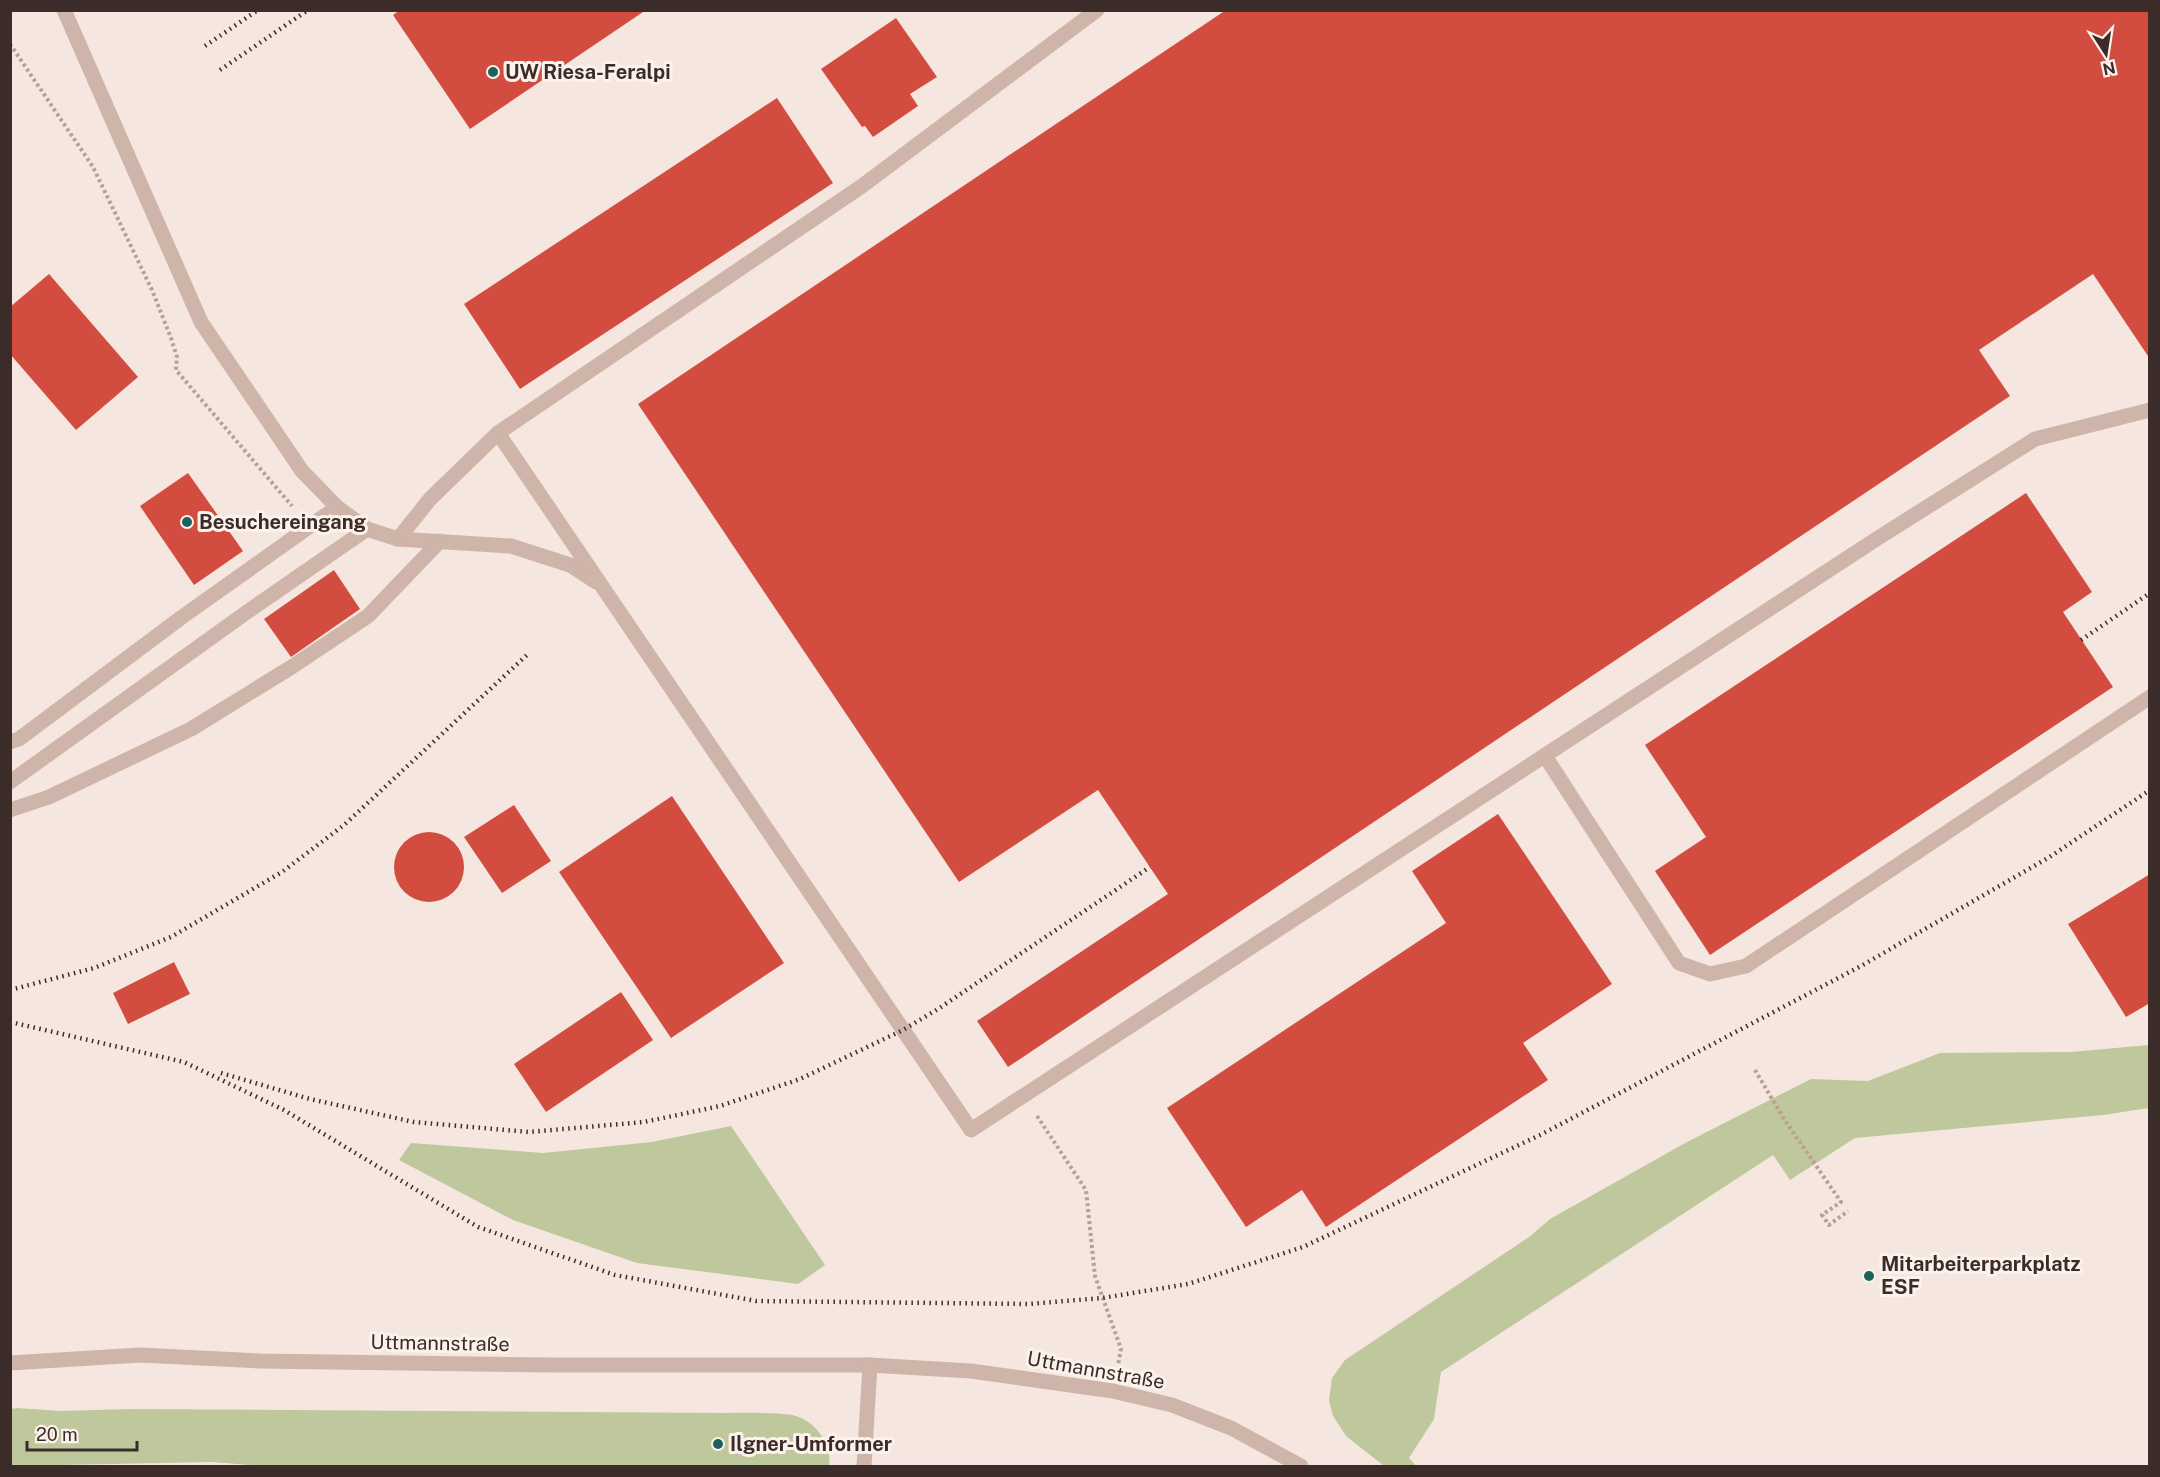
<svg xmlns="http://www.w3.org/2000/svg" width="2160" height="1477" font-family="'Public Sans',sans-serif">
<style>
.green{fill:#bfc79c}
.building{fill:#d24d40}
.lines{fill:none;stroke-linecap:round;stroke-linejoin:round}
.path{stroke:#bb9e92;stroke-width:4;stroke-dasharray:3 3;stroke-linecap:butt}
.minor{stroke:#cfb4a9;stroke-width:15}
.rail{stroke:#3c2c29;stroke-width:4.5;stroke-dasharray:1.5 4.5;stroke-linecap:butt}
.poi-dot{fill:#1a625c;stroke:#fcf2ec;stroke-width:2}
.labels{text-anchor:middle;stroke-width:6;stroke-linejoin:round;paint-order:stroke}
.poi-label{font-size:20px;font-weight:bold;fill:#3c2c29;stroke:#fcf2ec;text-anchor:start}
.street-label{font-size:20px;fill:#3c2c29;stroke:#fcf2ec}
</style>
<rect width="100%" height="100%" fill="#f5e7df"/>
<g class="green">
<polygon points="2149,1045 2149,1108 2103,1115 1855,1138 1790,1180 1773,1155 1441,1372 1434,1419 1409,1458 1416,1466 1384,1466 1346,1436 1333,1416 1329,1400 1332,1378 1345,1360 1529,1237 1550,1219 1687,1142 1811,1079 1868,1081 1940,1053 2071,1052"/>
<polygon points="731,1126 825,1265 798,1284 637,1263 513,1220 399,1160 411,1143 543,1153 652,1142"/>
<path d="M17,1408L60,1411L130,1409L726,1413C748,1413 771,1412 792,1415C814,1419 833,1444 829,1466H264L212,1462L11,1466V1409Z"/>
</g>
<g class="building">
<polygon points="400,10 646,10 470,129 393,15"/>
<polygon points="1226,10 2150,10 2150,359 2093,274 1979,350 2010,396 1008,1067 977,1021 1168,894 1098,790 959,882 638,404"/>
<polygon points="896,18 937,77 910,94 918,106 873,137 865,126 862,127 821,69"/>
<polygon points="777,98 833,183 520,389 464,304"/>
<polygon points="49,274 138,377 76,430 10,354 10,307"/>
<polygon points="188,473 243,551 194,585 140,506"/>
<polygon points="2026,493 2092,592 2063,612 2113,687 1710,955 1655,871 1706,837 1645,745"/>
<polygon points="334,570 360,609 291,657 264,619"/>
<polygon points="672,796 784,963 671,1038 559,872"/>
<polygon points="514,805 551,861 502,893 464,837"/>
<polygon points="1498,814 1612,984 1523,1043 1548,1080 1326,1227 1302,1190 1246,1227 1167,1108 1446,923 1412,871"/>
<circle cx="429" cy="867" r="35"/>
<polygon points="2150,874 2150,1003 2126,1017 2068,924"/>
<polygon points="174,962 190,994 128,1024 113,993"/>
<polygon points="621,992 653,1040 546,1112 514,1064"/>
</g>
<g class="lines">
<g class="path">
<polyline points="10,44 93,167 152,290 171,338 177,357 176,370 292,506"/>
<polyline points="1755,1070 1784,1119 1841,1202 1822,1215 1829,1225 1848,1211"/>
<polyline points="1037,1116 1086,1190 1095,1276 1121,1349 1118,1365"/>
</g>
<g class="minor">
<polyline points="64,10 201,322 302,471 337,507 367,529 398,539 511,546 570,565 596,582"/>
<polyline points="1097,10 862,186 498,433 971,1130 1878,538 2035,439 2150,410"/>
<polyline points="398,539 430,499 498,433"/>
<polyline points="10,742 19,739 182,617 337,507"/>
<polyline points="1545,756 1679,963 1710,974 1746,966 2150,697"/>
<polyline points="10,782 247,612 367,529"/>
<polyline points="10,810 49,797 191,729 290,668 368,616 440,541"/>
<polyline points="10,1363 140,1355 259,1361 552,1365 870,1365 971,1371 1113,1391 1172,1405 1231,1428 1301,1466"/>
<polyline points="864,1466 870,1365"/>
</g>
<g class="rail">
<polyline points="205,46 258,10"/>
<polyline points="220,70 308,10"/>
<polyline points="2081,640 2150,593"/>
<polyline points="10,990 94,968 171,937 282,872 344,825 528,654"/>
<polyline points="10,1022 184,1062 284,1110 478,1227 615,1275 756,1301 1029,1304 1102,1298 1188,1284 1303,1247 1540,1135 1861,966 2048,858 2150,790"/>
<polyline points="221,1073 310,1099 414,1122 529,1132 644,1122 720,1106 800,1079 903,1030 938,1009 1150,867"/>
</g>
</g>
<g class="poi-dot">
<circle cx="493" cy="72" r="6"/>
<circle cx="187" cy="522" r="6"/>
<circle cx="1869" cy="1276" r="6"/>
<circle cx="718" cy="1444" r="6"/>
</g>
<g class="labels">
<g class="poi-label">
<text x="505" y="79">UW Riesa-Feralpi</text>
<text x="199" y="529">Besuchereingang</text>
<text x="1881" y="1271">Mitarbeiterparkplatz<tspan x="1881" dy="23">ESF</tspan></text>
<text x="730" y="1451">Ilgner-Umformer</text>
</g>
<g class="street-label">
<text transform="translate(440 1343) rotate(1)" y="7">Uttmannstraße</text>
<text transform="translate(1096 1370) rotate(10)" y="7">Uttmannstraße</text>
</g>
</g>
<rect width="2160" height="1477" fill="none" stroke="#3c2c29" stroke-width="24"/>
<g transform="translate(2106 54) rotate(168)" stroke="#fcf2ec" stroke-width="4.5" paint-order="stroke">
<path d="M0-4.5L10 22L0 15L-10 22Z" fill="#3c2c29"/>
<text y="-9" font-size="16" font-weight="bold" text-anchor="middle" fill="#3c2c29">N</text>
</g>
<path d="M27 1441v9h110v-9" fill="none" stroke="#3c2c29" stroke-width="3"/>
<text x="36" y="1441" font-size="18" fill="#3c2c29" stroke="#fcf2ec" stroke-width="4.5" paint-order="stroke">20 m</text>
</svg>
